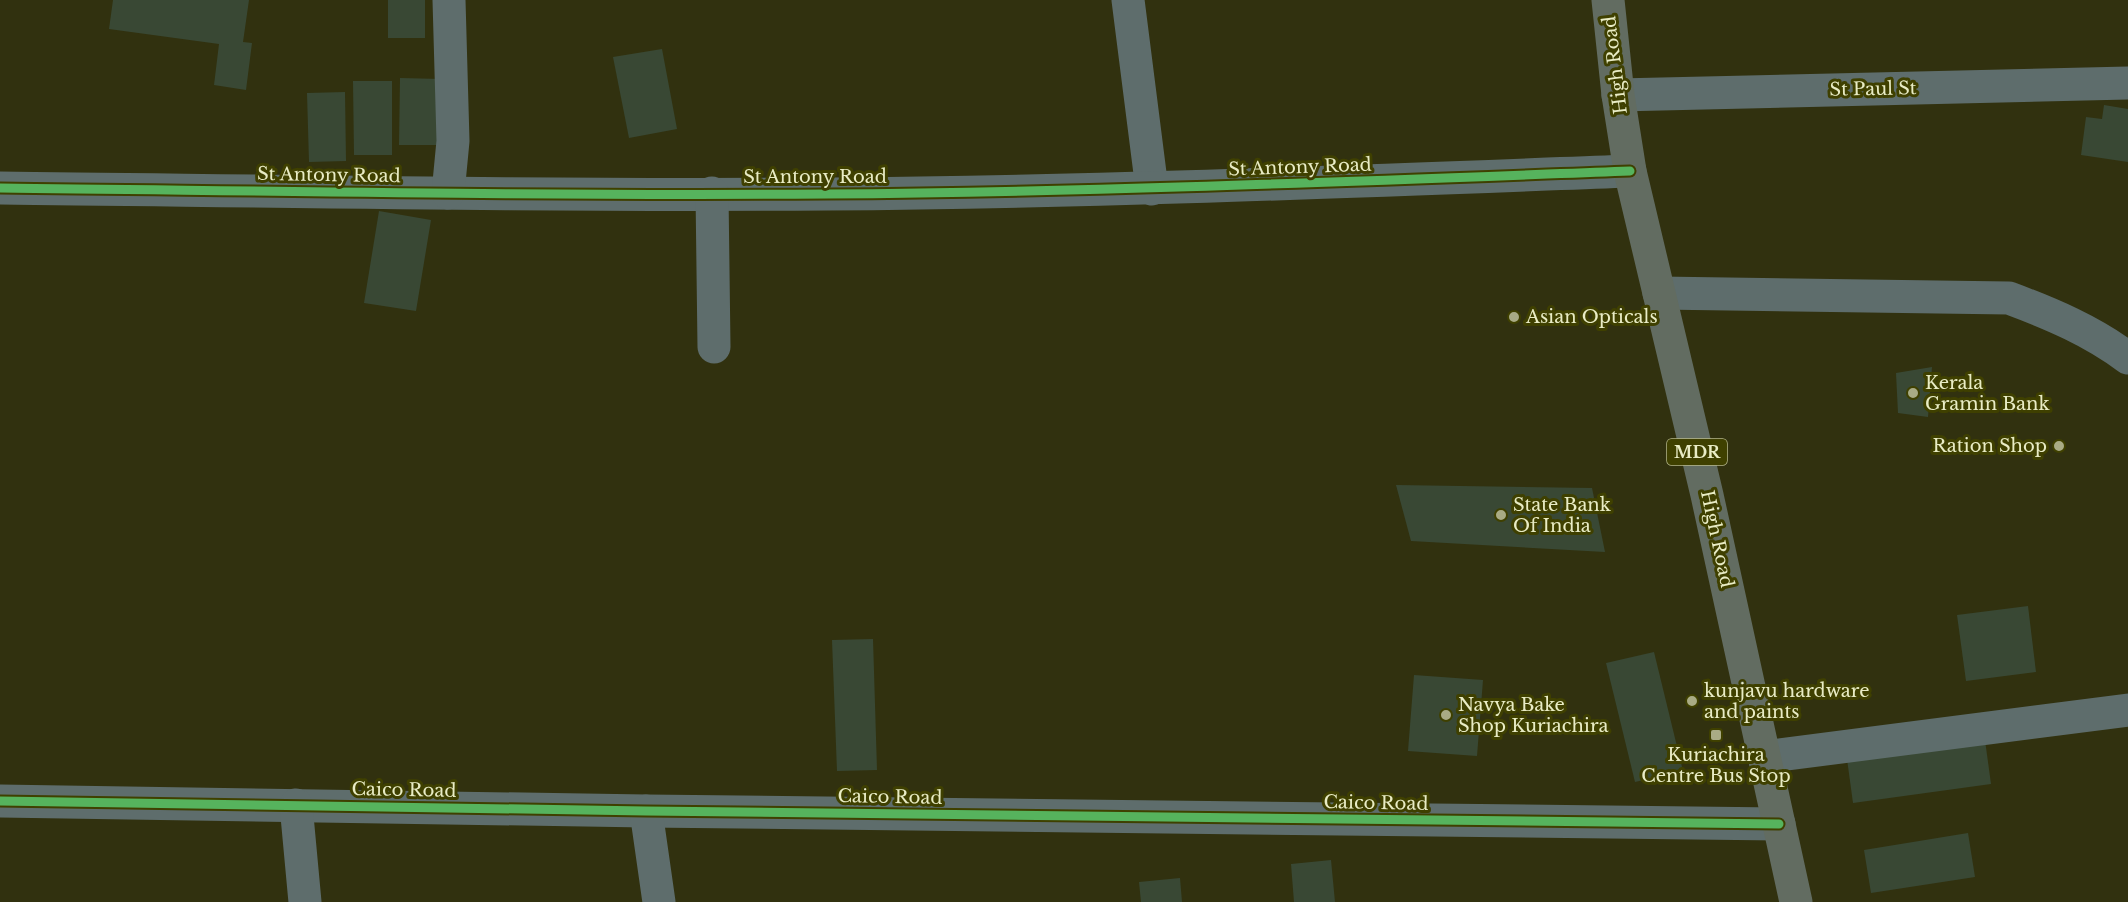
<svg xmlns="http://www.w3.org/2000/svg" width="2128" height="902" font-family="'Libre Baskerville',serif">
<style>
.building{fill:#394834}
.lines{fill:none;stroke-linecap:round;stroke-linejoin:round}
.minor{stroke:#5e6d6c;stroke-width:33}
.major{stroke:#626c61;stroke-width:33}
.cycleway-casing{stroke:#3f4000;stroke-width:13}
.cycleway{stroke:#56b35d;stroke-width:9}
.poi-dot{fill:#a9ab85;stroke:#3f4000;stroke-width:2}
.labels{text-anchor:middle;stroke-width:6;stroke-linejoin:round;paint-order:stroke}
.shield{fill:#3f4000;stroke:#b6b88a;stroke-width:1.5}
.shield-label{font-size:16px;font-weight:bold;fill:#e9ecc5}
.street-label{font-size:18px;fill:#e9ecc5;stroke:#3f4000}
.poi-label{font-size:18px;fill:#e9ecc5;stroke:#3f4000;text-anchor:start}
</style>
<rect width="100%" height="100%" fill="#31310f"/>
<g class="building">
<polygon points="113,0 249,0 243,42 252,43 246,90 214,85 219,44 109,29"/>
<rect x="388" y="0" width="37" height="38"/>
<polygon points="662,49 677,129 629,138 613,57"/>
<polygon points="400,78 441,79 440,145 399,145"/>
<polygon points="353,81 392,81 392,155 354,155"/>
<polygon points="345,92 346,161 309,162 307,93"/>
<polygon points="2104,105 2128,109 2128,162 2081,155 2086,117 2102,119"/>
<polygon points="379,211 431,220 416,311 364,303"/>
<polygon points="1932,367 1928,417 1898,413 1896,373"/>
<polygon points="1396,485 1592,488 1605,552 1411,541"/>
<polygon points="2028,606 2036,672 1966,681 1957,615"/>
<polygon points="873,639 877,770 837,771 832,640"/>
<polygon points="1654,652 1683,771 1635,782 1606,663"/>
<polygon points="1414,675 1483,680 1477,756 1408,751"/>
<polygon points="1985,740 1991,784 1853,803 1847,759"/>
<polygon points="1968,833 1975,877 1871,893 1864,850"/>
<polygon points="1331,860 1335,902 1294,902 1291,864"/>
<polygon points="1180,878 1182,902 1141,902 1139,882"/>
</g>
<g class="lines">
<g class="minor">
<polyline points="1128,0 1152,189"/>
<polyline points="1618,95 2128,83"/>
<path d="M0,188C276,191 552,196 827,194C1095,192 1362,181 1630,171"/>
<polyline points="448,193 453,141 449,0"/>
<polyline points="712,193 714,347"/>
<path d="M1659,293L2009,298C2052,314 2092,331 2128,358"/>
<polyline points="1764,757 2128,710"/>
<polyline points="0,801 646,811 1779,824"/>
<polyline points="296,805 305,902"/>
<polyline points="646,811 659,902"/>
</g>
<polyline class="major" points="1608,0 1618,95 1630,171 1707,495 1796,902"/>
<defs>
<g id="cycleway">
<path d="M0,188C276,191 552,196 827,194C1095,192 1362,181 1630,171"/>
<polyline points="0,801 646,811 1779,824"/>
</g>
</defs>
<use href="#cycleway" class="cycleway-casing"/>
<use href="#cycleway" class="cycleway"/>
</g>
<g class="poi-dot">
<circle cx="1514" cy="317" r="6"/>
<circle cx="1913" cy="393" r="6"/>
<circle cx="2059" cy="446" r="6"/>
<circle cx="1501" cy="515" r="6"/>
<circle cx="1692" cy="701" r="6"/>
<circle cx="1446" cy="715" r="6"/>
<rect x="1710" y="729" width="12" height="12" rx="3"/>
</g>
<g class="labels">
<rect class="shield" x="1667" y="439" width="60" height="26" rx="4.5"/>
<g class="shield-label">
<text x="1697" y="458">MDR</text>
</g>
<g class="street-label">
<text transform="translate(1615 65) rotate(-97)" y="6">High Road</text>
<text transform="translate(1873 89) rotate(-1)" y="6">St Paul St</text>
<text transform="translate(1300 167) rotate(-2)" y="6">St Antony Road</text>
<text transform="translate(329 175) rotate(1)" y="6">St Antony Road</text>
<text x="815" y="183">St Antony Road</text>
<text transform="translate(1717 539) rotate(78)" y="6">High Road</text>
<text transform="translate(404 790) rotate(1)" y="6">Caico Road</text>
<text transform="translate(890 797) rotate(1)" y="6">Caico Road</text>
<text transform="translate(1376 803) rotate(1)" y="6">Caico Road</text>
</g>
<g class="poi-label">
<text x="1526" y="323">Asian Opticals</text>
<text x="1925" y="389">Kerala<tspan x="1925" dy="21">Gramin Bank</tspan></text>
<text x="2047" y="452" text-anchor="end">Ration Shop</text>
<text x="1513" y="511">State Bank<tspan x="1513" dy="21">Of India</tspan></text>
<text x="1704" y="697">kunjavu hardware<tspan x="1704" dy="21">and paints</tspan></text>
<text x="1458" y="711">Navya Bake<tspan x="1458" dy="21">Shop Kuriachira</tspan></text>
<text x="1716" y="761" text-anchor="middle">Kuriachira<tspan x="1716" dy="21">Centre Bus Stop</tspan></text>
</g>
</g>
</svg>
